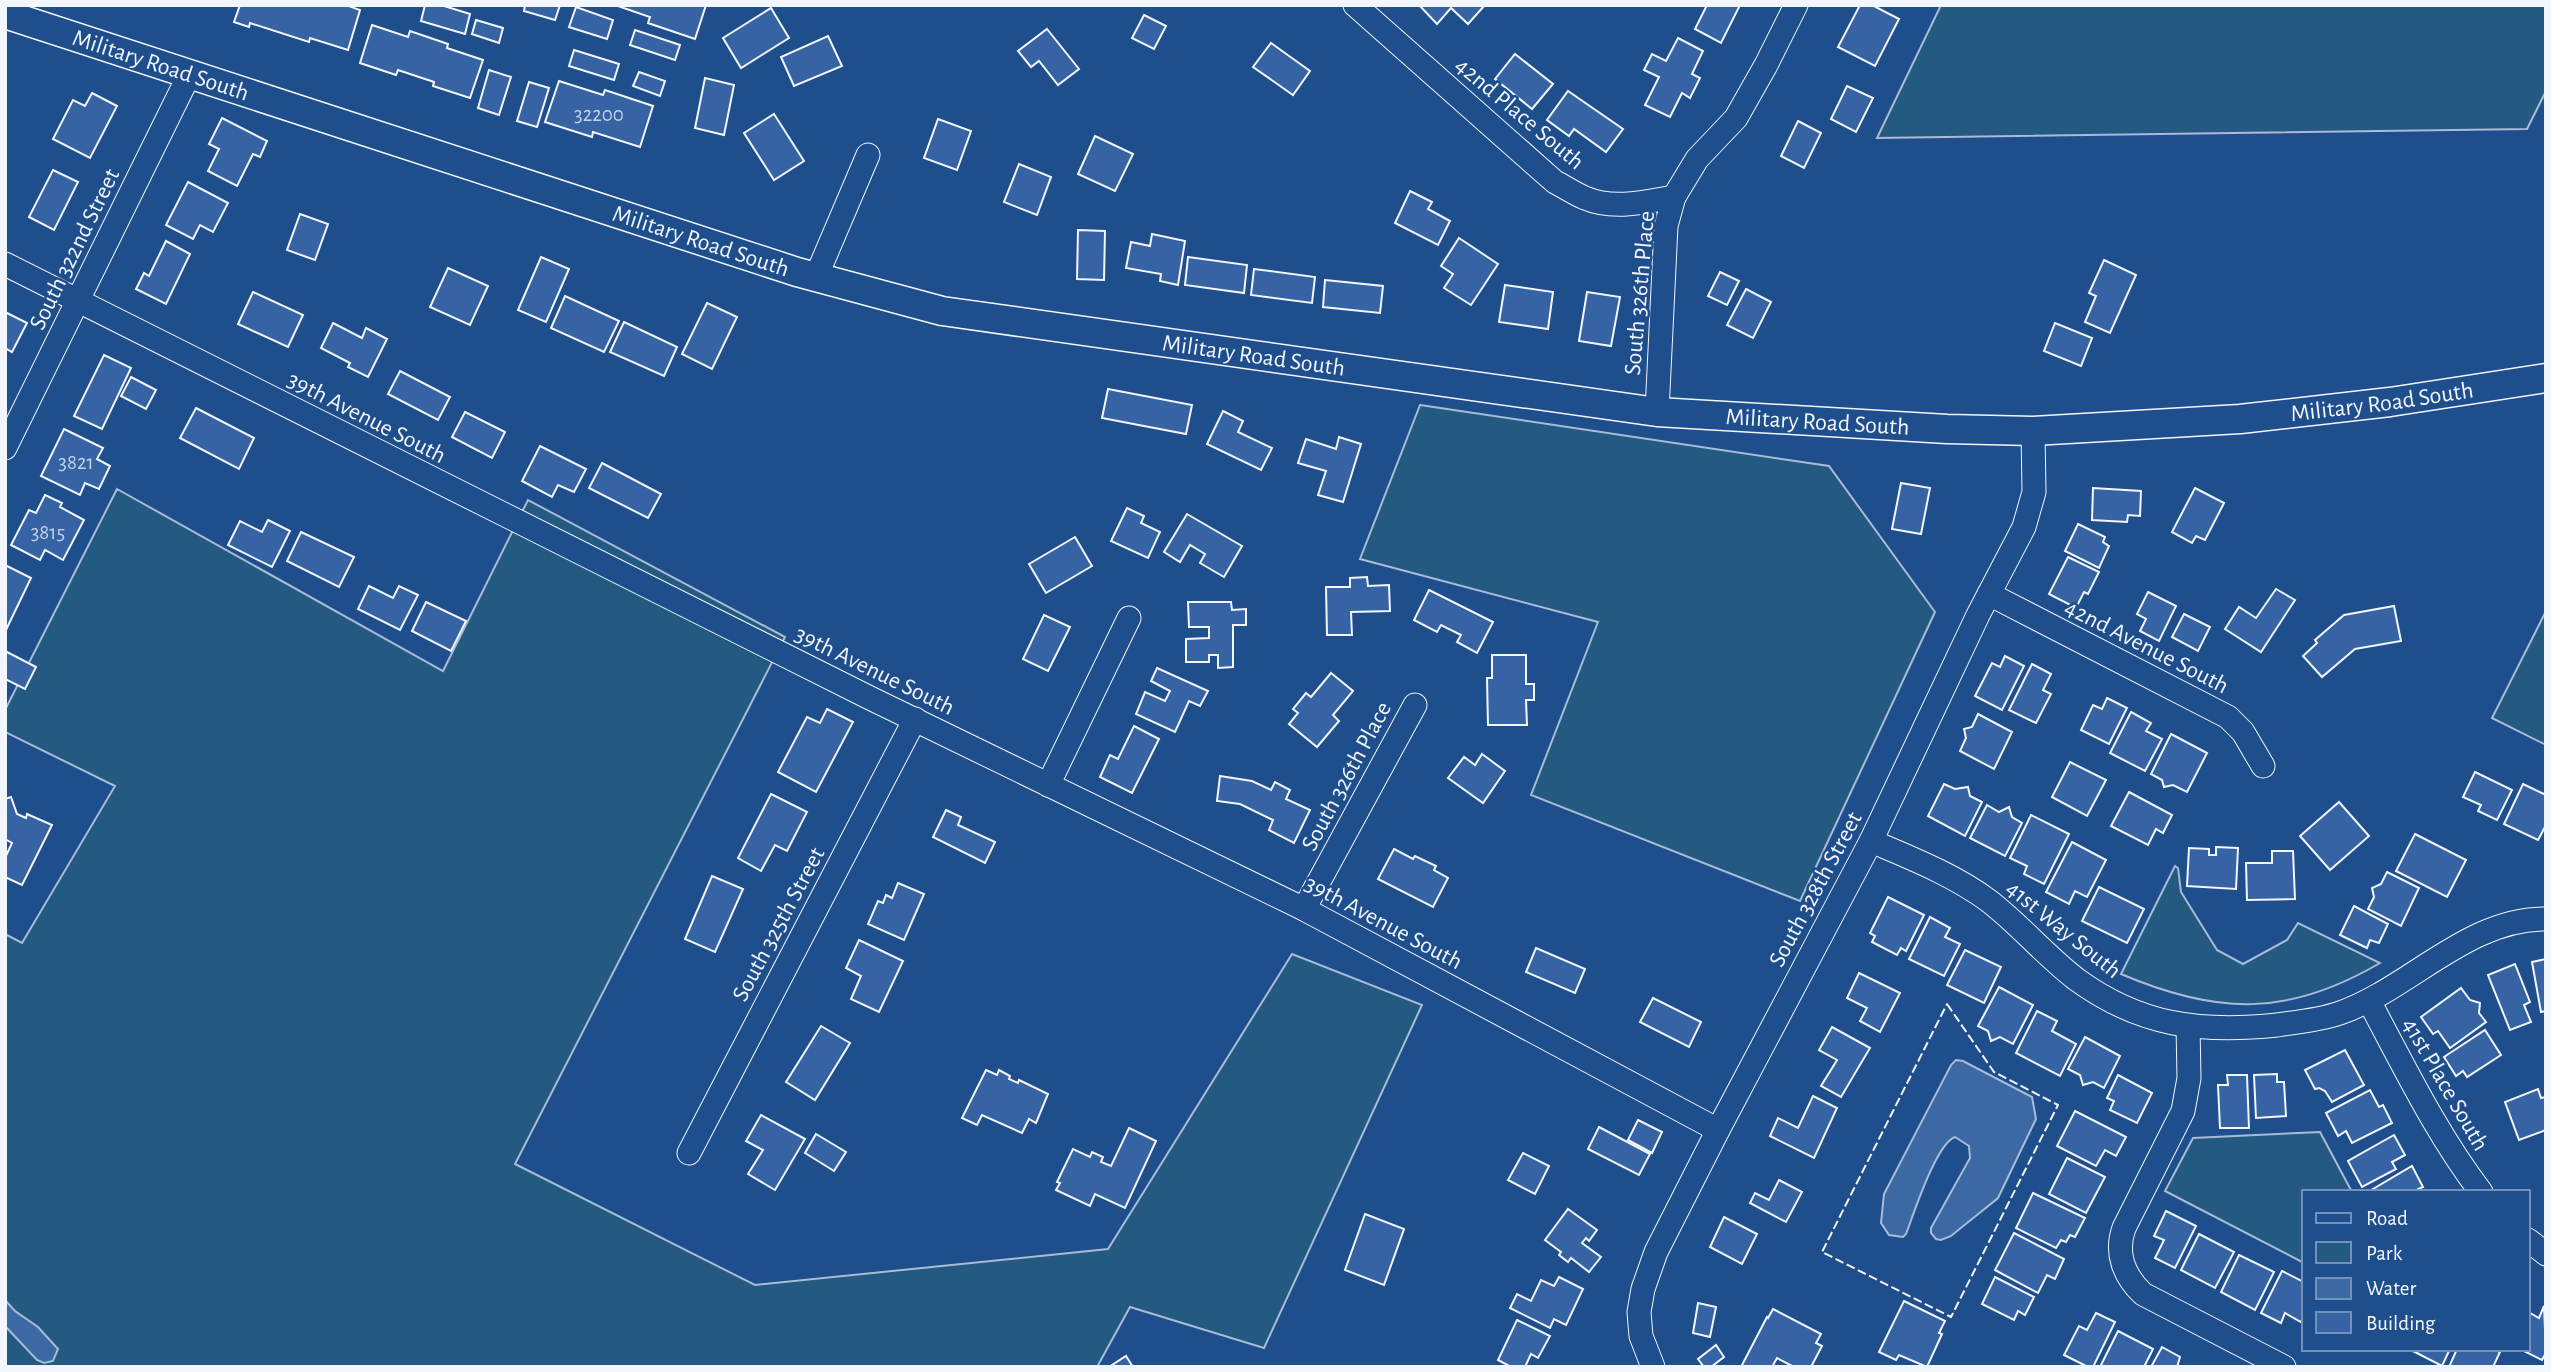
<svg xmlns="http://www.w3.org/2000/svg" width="2551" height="1372" font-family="'Alegreya Sans',sans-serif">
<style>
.green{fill:#245a82;stroke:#a8bbd7;stroke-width:2}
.water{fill:#3b69a3;stroke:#a8bbd7;stroke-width:2}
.building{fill:#3563a3;stroke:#f2f6ff;stroke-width:2}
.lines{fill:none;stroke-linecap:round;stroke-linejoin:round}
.minor-casing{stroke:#f2f6ff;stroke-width:25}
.major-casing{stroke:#f2f6ff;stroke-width:31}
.minor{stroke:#1f4e8c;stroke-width:23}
.major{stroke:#1f4e8c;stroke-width:28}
.fence{stroke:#f2f6ff;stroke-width:2;stroke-dasharray:9 3.5;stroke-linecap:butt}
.labels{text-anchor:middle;stroke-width:5;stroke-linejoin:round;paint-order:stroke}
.number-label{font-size:21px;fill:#c3d1e8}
.street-label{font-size:24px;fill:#f2f6ff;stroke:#1f4e8c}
</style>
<rect width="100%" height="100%" fill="#1f4e8c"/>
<g class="green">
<polygon points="1941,5 2546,5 2546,91 2527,129 1877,138"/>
<polygon points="1420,405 1829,466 1935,612 1800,901 1531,795 1598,622 1360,559"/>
<polygon points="117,489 443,671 528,500 785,637 515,1164 755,1285 1108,1249 1292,954 1422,1005 1264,1348 1130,1307 1097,1367 5,1367 5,934 22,943 115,786 5,732 5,710"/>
<polygon points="2546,611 2546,745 2492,718"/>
<path d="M2175,866L2178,868L2181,892L2217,950L2243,964L2287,940L2298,923L2380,963C2288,1017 2217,1015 2121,974Z"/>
<polygon points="2320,1132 2352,1192 2304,1192 2304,1263 2165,1191 2193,1138"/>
</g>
<g class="water">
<path d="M1956,1060L1963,1061L2032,1097L2036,1119L1998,1198L1951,1236L1941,1240L1936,1239L1931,1233V1228L1970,1158L1969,1146L1955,1137C1936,1144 1914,1213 1906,1234L1903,1237L1889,1235L1881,1223L1884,1194L1951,1065Z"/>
<polygon points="5,1300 15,1311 38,1327 58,1349 53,1361 44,1363 37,1360 5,1326"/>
</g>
<g class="building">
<polygon points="240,5 346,5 360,10 348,50 310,38 309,42 250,23 249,27 234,22"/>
<polygon points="425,5 441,5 470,14 465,34 421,21"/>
<polygon points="525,5 560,5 555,20 524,11"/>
<polygon points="615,5 706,5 695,39 648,23 650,17"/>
<polygon points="1419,5 1485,5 1468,24 1451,8 1437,24"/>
<polygon points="1707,5 1740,5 1721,43 1695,29"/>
<polygon points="1860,5 1872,5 1899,19 1875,66 1838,47"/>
<polygon points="576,7 613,20 607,39 569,27"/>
<polygon points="771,8 789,38 741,68 723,38"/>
<polygon points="1144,15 1166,26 1154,49 1132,38"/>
<polygon points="476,20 503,28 499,43 472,34"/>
<polygon points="372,25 408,37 410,31 448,44 447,48 483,60 470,98 433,86 434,82 398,70 396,75 360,63"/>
<polygon points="1047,29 1079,69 1058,85 1039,61 1031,67 1018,51"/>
<polygon points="635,30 680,45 675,60 630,45"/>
<polygon points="828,36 842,66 794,86 781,57"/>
<polygon points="1678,38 1703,51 1692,74 1700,78 1690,98 1682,93 1670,117 1645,105 1659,77 1644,70 1652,54 1666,61"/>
<polygon points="1271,43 1310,71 1293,95 1253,67"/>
<polygon points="574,50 619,64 614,80 569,66"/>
<polygon points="1515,54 1553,84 1532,109 1495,79"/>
<polygon points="489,70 511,77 499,115 478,108"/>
<polygon points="639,72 665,81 660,96 633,86"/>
<polygon points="705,78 734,85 724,135 695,128"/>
<polygon points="559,81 603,95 605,90 653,106 640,147 593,132 592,137 545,122"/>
<polygon points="529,82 549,88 537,127 517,121"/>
<polygon points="1847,86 1873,98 1856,132 1831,119"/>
<polygon points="1568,91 1623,129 1606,152 1574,129 1569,136 1547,120"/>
<polygon points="92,93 117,106 90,158 53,139 73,100 85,106"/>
<polygon points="774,114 804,161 774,180 744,133"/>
<polygon points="222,118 267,141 260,157 253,154 237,186 208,171 219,149 209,144"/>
<polygon points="938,119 971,131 957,170 924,158"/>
<polygon points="1798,121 1821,133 1804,168 1781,156"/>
<polygon points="1095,136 1133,154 1115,191 1078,174"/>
<polygon points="1019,164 1051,177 1037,215 1004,202"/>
<polygon points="53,170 78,182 54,230 29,217"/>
<polygon points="188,182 228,203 213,232 200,225 193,239 166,225"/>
<polygon points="1410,191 1432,202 1428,209 1450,221 1438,245 1395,223"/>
<polygon points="300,214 328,224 315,260 287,250"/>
<polygon points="1078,230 1105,231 1104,280 1077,279"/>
<polygon points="1152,234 1185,241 1178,285 1160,281 1161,274 1126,268 1131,242 1150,246"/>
<polygon points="1459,238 1498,264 1471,305 1444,288 1453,274 1441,266"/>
<polygon points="166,241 190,254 166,304 136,289 144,273 149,276"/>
<polygon points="541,257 569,269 546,322 518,310"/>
<polygon points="1188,257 1247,265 1244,293 1185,285"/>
<polygon points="2104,260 2136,275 2110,333 2085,322 2096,296 2089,293"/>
<polygon points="448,268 488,286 470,325 430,307"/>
<polygon points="1254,269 1315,277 1312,303 1251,295"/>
<polygon points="1720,272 1739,281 1727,305 1708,296"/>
<polygon points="1325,280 1383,286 1380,313 1323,307"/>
<polygon points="1505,285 1553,292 1548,329 1499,322"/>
<polygon points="1746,289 1771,302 1753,338 1727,325"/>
<polygon points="253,292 303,315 288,347 238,324"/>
<polygon points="1587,292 1620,297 1611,346 1579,341"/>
<polygon points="565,296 619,321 604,352 551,328"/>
<polygon points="707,303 737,317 712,369 682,354"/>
<polygon points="5,312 27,323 12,352 5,348"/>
<polygon points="624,322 677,347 664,376 610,352"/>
<polygon points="333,323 362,338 366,328 387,339 368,377 348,367 350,363 321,348"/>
<polygon points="2055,323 2092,338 2081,366 2044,351"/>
<polygon points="104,355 131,368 102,429 74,416"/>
<polygon points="400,371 450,397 438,420 388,394"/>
<polygon points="131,377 156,390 146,409 121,396"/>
<polygon points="1108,389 1192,405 1186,434 1102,418"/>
<polygon points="196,408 254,438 239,469 180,438"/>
<polygon points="1223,411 1243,421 1238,432 1272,448 1261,470 1207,444"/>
<polygon points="465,412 505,432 492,458 452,437"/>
<polygon points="64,429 103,448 97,459 110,466 99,489 85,483 80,495 41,476"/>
<polygon points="1339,437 1361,444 1343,502 1318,495 1326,471 1298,463 1306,439 1336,449"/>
<polygon points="540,446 586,469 574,492 558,485 552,497 522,481"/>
<polygon points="602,463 661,494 648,518 589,488"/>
<polygon points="1901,483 1930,488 1921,534 1892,529"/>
<polygon points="2093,488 2141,491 2140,516 2128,515 2127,522 2092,520"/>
<polygon points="2195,488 2224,503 2205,540 2196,536 2192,543 2172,532"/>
<polygon points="45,495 62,503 60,507 84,520 63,560 45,550 40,560 11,545 29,510 36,513"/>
<polygon points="1127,508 1144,516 1141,523 1160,532 1148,558 1111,541"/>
<polygon points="1187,514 1242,546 1224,577 1200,563 1205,554 1190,545 1180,562 1164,552"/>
<polygon points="268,520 290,531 272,567 228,545 240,521 262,532"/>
<polygon points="2078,524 2105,537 2103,542 2109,546 2099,568 2065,551"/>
<polygon points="301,532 354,557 339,587 287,561"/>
<polygon points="1075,537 1092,566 1046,593 1029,564"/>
<polygon points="2068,557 2099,572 2088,594 2084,592 2076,608 2049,594"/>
<polygon points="5,565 31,578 5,632"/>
<polygon points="1367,577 1368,586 1389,585 1390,611 1351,612 1352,635 1327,635 1326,587 1350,587 1350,578"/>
<polygon points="369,586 393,598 399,586 418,595 400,630 358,609"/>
<polygon points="2276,589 2295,600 2261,652 2225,629 2239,607 2256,618"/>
<polygon points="1429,590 1493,622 1477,653 1457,642 1461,635 1441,625 1437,632 1414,620"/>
<polygon points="2148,592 2176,606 2159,641 2140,631 2146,619 2137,614"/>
<polygon points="426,602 466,621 451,651 412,631"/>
<polygon points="1188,602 1231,602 1232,610 1246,609 1246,625 1233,625 1233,667 1218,668 1218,655 1209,655 1209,662 1186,662 1186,639 1209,638 1209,627 1189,627"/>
<polygon points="2394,606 2401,641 2355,649 2322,677 2303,656 2317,643 2315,640 2344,615"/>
<polygon points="2184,614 2210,627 2198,651 2172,637"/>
<polygon points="1044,615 1070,627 1048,671 1023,659"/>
<polygon points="5,651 36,667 25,689 5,679"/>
<polygon points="1492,655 1526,655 1526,684 1534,684 1534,700 1526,700 1527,725 1488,725 1487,678 1492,678"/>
<polygon points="2005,656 2024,666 2002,710 1975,696 1992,663 2000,667"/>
<polygon points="2032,664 2051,674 2043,690 2051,694 2036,723 2009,710"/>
<polygon points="1157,668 1208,691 1200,706 1189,701 1175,732 1136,714 1145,692 1165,701 1170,691 1151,681"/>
<polygon points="1331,673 1353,691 1333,715 1339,721 1317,747 1289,724 1298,713 1293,709 1306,693 1311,697"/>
<polygon points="2107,698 2127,708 2109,744 2081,730 2093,705 2102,709"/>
<polygon points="827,709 853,722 816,792 778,772 807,717 820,723"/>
<polygon points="2131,712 2151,723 2146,731 2162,739 2145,771 2110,753"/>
<polygon points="1978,714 2012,732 1994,769 1960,751 1966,738 1964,729 1972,727"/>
<polygon points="1134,726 1159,739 1132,793 1100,777 1110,755 1118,759"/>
<polygon points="2171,734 2207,753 2187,792 2173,785 2164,787 2162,780 2151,774"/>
<polygon points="1482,754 1505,771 1483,803 1448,778 1464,757 1475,765"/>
<polygon points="2070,762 2106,780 2087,816 2052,797"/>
<polygon points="2475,772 2512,790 2497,820 2478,811 2481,805 2463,797"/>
<polygon points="1220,776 1252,781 1271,790 1275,782 1290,790 1286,799 1310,810 1294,843 1269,830 1273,820 1240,804 1217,801"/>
<polygon points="1944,784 1955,789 1968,787 1970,796 1982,802 1965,836 1928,816"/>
<polygon points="2523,784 2546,795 2546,825 2538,840 2504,824"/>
<polygon points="2129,792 2172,815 2163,833 2156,829 2148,845 2111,826"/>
<polygon points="771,794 807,812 787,851 775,845 761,871 738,858"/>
<polygon points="11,797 17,814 26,818 27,814 52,825 22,885 5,877 5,858 12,843 5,839 5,799"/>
<polygon points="2339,802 2369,836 2330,870 2300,836"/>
<polygon points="1987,805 1999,812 2009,807 2012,817 2022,823 2005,856 1970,838"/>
<polygon points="946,810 961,817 958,825 995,842 985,863 933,837"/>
<polygon points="2031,815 2069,834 2044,884 2024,874 2027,866 2010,858"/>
<polygon points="2415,834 2466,860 2447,897 2396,871"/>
<polygon points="2072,842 2106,860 2087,897 2075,891 2069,904 2046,892"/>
<polygon points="2216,847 2238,848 2236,889 2187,886 2189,848 2209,849 2209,855 2216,855"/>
<polygon points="1394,849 1413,859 1415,856 1436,866 1434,870 1448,878 1433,907 1378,879"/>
<polygon points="2272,851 2293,851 2295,899 2247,900 2246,863 2272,863"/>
<polygon points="2387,872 2419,888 2401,926 2368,909 2374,897 2372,888 2381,884"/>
<polygon points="712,876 743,889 715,952 685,939"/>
<polygon points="898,883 924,894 904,940 868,924 878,901 883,903 886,895 892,898"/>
<polygon points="2099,887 2144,909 2127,943 2082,921"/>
<polygon points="1888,897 1924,915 1906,951 1901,948 1897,955 1872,942 1875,936 1870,933"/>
<polygon points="2354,906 2388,924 2379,943 2370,940 2367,948 2340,935"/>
<polygon points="1930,917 1950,928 1945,937 1960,944 1944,976 1909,959"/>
<polygon points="859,940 903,961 879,1012 851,999 861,976 846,968"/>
<polygon points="1536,948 1585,969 1575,993 1526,972"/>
<polygon points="1965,950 2001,967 1984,1003 1947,985"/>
<polygon points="2546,959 2546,1011 2541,1012 2532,962"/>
<polygon points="2515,964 2530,1002 2524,1005 2531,1022 2510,1030 2488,975"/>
<polygon points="1859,973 1900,993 1880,1032 1860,1021 1867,1008 1847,998"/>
<polygon points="1999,987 2033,1005 2013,1044 2000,1037 1991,1041 1988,1031 1978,1026"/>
<polygon points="2461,988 2470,1000 2480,1003 2479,1013 2486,1022 2450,1048 2438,1031 2433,1034 2421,1017"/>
<polygon points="1653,998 1701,1022 1689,1047 1640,1022"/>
<polygon points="2037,1011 2057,1021 2052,1031 2076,1044 2060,1076 2016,1053"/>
<polygon points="821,1026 850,1043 815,1100 786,1082"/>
<polygon points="1832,1027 1870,1048 1841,1097 1821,1086 1837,1060 1819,1050"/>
<polygon points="2485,1030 2501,1055 2467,1077 2463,1071 2456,1076 2444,1057"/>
<polygon points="2085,1037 2120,1056 2104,1088 2093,1082 2083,1085 2080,1075 2068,1069"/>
<polygon points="2345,1050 2364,1085 2332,1102 2325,1091 2319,1088 2315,1089 2305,1070"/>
<polygon points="986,1070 997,1075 999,1070 1010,1076 1009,1079 1018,1083 1019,1080 1048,1094 1036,1123 1029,1119 1022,1133 982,1115 977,1125 962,1118"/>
<polygon points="2277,1074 2277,1082 2284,1082 2286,1116 2256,1118 2254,1075"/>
<polygon points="2118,1075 2152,1093 2137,1123 2110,1110 2114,1101 2107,1098"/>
<polygon points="2227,1075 2247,1075 2249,1128 2220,1128 2218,1085 2228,1085"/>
<polygon points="2538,1089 2541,1098 2546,1097 2546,1130 2519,1140 2505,1102"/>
<polygon points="2370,1090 2379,1107 2383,1105 2392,1123 2352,1143 2346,1131 2338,1136 2326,1113"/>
<polygon points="1813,1096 1837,1108 1814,1158 1770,1136 1778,1118 1798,1128"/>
<polygon points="2075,1111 2126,1137 2116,1156 2105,1150 2096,1166 2057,1146"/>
<polygon points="761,1115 805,1139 775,1190 748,1174 763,1150 746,1141"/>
<polygon points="1638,1120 1662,1132 1652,1153 1628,1140"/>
<polygon points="1599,1127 1650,1154 1639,1175 1588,1149"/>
<polygon points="1129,1128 1156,1141 1125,1208 1095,1194 1090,1206 1056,1190 1060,1183 1057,1182 1073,1149 1090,1157 1092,1152 1103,1157 1101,1162 1111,1166"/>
<polygon points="816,1134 846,1152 834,1171 805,1153"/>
<polygon points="2394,1135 2405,1155 2392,1162 2396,1169 2362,1187 2348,1161"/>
<polygon points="1523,1153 1549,1166 1535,1194 1508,1180"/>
<polygon points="2067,1158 2105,1177 2086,1213 2049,1194"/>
<polygon points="2412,1166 2423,1187 2418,1189 2419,1192 2368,1192"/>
<polygon points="1779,1180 1802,1192 1786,1222 1750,1203 1755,1193 1769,1200"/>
<polygon points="2033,1193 2085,1218 2075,1237 2070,1235 2066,1242 2061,1240 2056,1248 2016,1228"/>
<polygon points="1568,1209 1597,1230 1589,1241 1586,1238 1582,1243 1601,1257 1589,1272 1571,1258 1568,1262 1559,1255 1561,1252 1545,1240"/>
<polygon points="2166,1211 2196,1226 2175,1268 2155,1258 2164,1240 2154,1236"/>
<polygon points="1365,1214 1404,1229 1384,1285 1345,1270"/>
<polygon points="1724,1217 1757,1234 1742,1264 1710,1247"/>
<polygon points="2014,1233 2064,1259 2055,1279 2047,1275 2038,1293 1995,1270"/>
<polygon points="2199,1234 2234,1252 2215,1288 2181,1270"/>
<polygon points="2239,1255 2274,1272 2255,1310 2221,1292"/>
<polygon points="2282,1271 2304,1282 2304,1316 2301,1322 2285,1313 2281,1323 2261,1313"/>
<polygon points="1559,1277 1583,1289 1566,1325 1554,1319 1550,1328 1510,1308 1517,1294 1531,1301 1541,1280 1554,1286"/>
<polygon points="1995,1277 2034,1297 2025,1315 2018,1311 2014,1320 1982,1304"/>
<polygon points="1904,1301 1945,1321 1939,1333 1942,1334 1927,1367 1899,1355 1896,1360 1879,1352"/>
<polygon points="1698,1303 1716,1307 1710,1337 1693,1333"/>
<polygon points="2544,1306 2546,1353 2542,1360 2520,1349 2528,1349 2530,1313 2539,1318"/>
<polygon points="1773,1309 1821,1334 1816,1343 1822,1346 1811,1367 1794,1367 1777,1358 1772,1367 1741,1367 1767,1317 1768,1318"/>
<polygon points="2096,1313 2115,1322 2093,1367 2088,1367 2064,1355 2079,1326 2087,1330"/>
<polygon points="1517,1320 1550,1336 1538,1358 1531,1354 1525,1367 1511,1367 1498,1360"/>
<polygon points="2118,1331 2153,1349 2144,1367 2100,1367"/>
<polygon points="1716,1345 1724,1357 1711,1367 1704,1367 1698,1359"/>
<polygon points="2162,1347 2180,1357 2177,1367 2151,1367"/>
<polygon points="2409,1349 2450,1349 2442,1366"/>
<polygon points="2457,1349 2493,1349 2500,1352 2493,1367 2449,1367"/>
<polygon points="1126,1356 1133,1367 1109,1367"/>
</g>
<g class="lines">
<defs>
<g id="minor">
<path d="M1355,5L1555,182C1565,187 1575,194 1585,198C1613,210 1645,202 1674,197"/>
<polyline points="5,264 870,698 1304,909 1718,1130"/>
<polyline points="816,277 868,155"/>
<polyline points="1657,412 1666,226 1674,197 1697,159 1736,118 1766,65 1796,5"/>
<polyline points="5,448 190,73"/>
<polyline points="1989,594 2228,717 2243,732 2263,766"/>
<polyline points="1048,785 1129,618"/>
<path d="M1871,841C1911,858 1954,875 1989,901C2020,925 2045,955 2076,979C2140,1026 2201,1033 2277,1025C2298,1022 2320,1020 2340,1013C2409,989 2468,918 2546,919"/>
<polyline points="1304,909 1415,705"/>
<path d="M2369,1001C2404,1066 2436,1133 2481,1192"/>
<path d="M2188,1026L2189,1078L2183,1111L2124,1228C2115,1253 2124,1276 2143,1294L2284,1367"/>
<polyline points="689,1153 915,719"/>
<polyline points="2528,1240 2546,1254"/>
<polyline points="1653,1367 1641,1336 1639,1312 1643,1289 1656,1252 1718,1130 1871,841 1978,615 2024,527 2034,492 2033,431"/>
</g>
<g id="major">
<path id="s1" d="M5,14L797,272L942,311L1657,412L1947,429L2033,431L2240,419L2390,402L2546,378"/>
</g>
</defs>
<use href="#minor" class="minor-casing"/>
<use href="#major" class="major-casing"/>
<use href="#minor" class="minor"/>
<use href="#major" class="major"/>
<polygon class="fence" points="1947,1004 1994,1072 2058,1105 1951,1317 1822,1252"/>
</g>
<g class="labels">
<g class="number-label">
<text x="599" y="121">32200</text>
<text x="76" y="469">3821</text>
<text x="48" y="539">3815</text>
</g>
<g class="street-label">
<text dy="8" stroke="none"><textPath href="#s1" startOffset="164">Military Road South</textPath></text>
<text transform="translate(1520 113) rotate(40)" y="8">42nd Place South</text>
<text dy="8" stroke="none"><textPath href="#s1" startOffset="732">Military Road South</textPath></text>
<text transform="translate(74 249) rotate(-64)" y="8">South 322nd Street</text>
<text transform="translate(1639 293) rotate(-85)" y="8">South 326th Place</text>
<text dy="8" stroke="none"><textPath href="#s1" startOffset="1298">Military Road South</textPath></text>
<text dy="8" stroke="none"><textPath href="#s1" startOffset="2432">Military Road South</textPath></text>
<text transform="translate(367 417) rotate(27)" y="8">39th Avenue South</text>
<text dy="8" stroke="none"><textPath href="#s1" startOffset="1866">Military Road South</textPath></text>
<text transform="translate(2147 646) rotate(27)" y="8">42nd Avenue South</text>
<text transform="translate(875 670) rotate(26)" y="8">39th Avenue South</text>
<text transform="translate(1346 776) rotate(-62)" y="8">South 326th Place</text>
<text transform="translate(1815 889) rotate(-62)" y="8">South 328th Street</text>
<text transform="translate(1384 922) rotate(28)" y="8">39th Avenue South</text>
<text transform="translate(778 924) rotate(-62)" y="8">South 325th Street</text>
<text transform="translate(2064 929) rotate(39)" y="8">41st Way South</text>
<text transform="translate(2446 1084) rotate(60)" y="8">41st Place South</text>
</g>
</g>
<rect width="2551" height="1372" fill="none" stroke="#f2f6ff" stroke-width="14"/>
<rect x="2302" y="1190" width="228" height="161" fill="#1f4e8c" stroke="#7391ba" stroke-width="2"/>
<rect x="2316" y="1213" width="35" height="10" fill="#1f4e8c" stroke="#7391ba" stroke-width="2"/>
<text x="2366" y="1225" font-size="21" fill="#f2f6ff">Road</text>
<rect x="2316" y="1242" width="35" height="21" fill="#245a82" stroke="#7391ba" stroke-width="2"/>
<text x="2366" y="1260" font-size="21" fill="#f2f6ff">Park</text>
<rect x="2316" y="1278" width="35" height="21" fill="#3b69a3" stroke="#7391ba" stroke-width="2"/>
<text x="2366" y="1295" font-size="21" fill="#f2f6ff">Water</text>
<rect x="2316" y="1312" width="35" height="21" fill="#3563a3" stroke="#7391ba" stroke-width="2"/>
<text x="2366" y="1330" font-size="21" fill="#f2f6ff">Building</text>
</svg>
